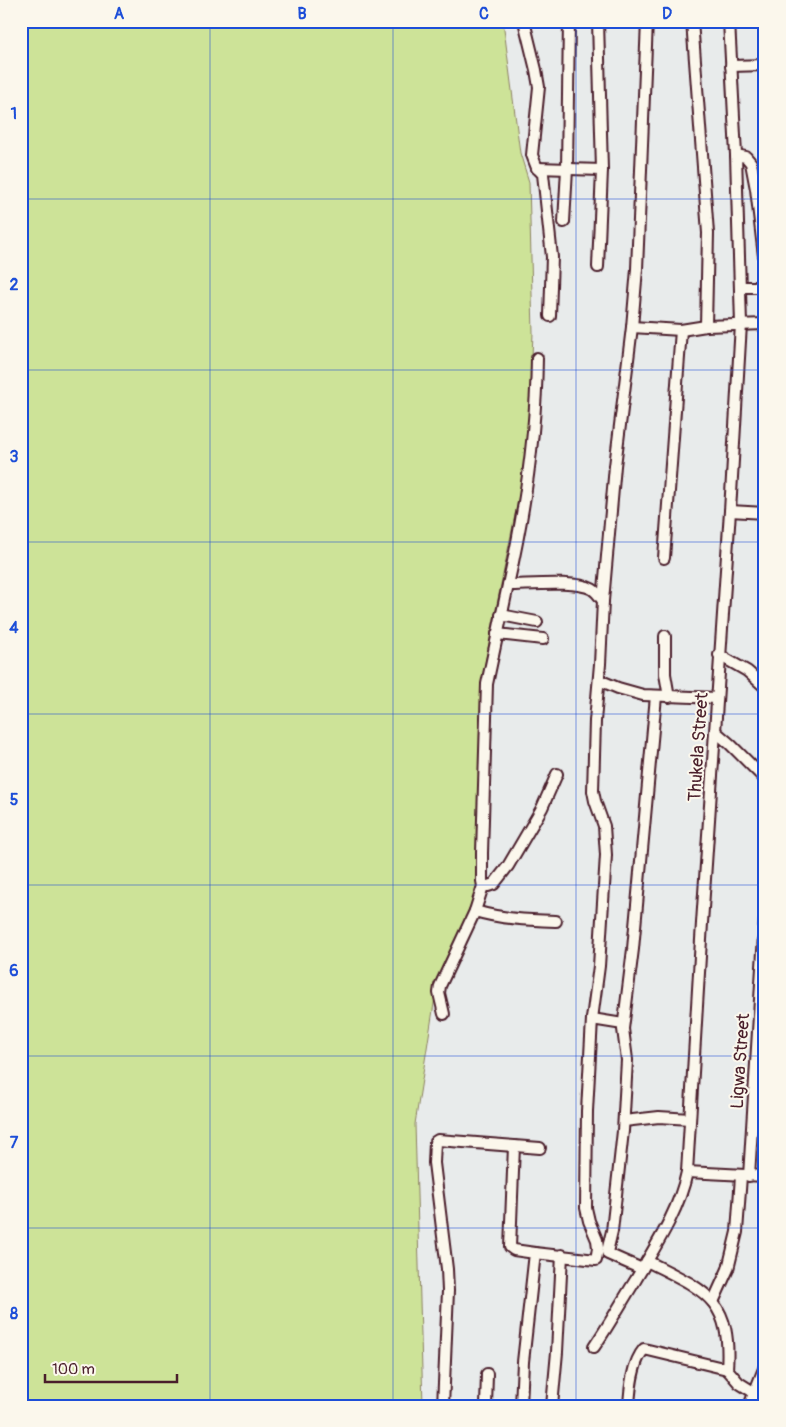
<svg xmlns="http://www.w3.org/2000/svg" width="786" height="1427" font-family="Pangolin,sans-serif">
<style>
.green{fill:#cde398;stroke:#8c8162}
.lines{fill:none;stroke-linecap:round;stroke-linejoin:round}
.minor-casing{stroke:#4a1f2b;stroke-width:14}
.minor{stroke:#fbf7ec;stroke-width:10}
.grid{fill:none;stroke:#1d4ed8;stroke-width:1;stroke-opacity:0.55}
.labels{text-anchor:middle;stroke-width:4;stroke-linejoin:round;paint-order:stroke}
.street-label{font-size:18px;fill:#4a1f2b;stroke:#fbf7ec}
.neatline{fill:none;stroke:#1d4ed8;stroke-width:2}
.grid-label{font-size:16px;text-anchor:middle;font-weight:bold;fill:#1d4ed8}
</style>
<rect width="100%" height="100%" fill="#e8ebeb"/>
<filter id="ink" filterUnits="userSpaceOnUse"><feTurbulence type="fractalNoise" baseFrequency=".02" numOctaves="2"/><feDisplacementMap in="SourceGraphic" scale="10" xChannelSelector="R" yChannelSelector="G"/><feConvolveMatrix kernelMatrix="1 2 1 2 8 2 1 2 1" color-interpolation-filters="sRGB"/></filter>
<g filter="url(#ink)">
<polygon class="green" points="21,21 503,21 520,153 529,182 533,333 528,451 482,678 480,910 436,991 415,1124 423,1406 21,1406"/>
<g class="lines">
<defs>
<g id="minor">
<polyline points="524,21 536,70 539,87 532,155 537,168 543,174 552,257 550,316"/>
<polyline points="598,21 602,170 598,267"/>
<polyline points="692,21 708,233 706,326"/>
<polyline points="731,66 765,65"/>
<polyline points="736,155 746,157 751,163 756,189 765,265"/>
<polyline points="537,168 602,170"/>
<polyline points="564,222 567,169 569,21"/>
<polyline points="740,287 765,287"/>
<polyline points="632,327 681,330 706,326 765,324"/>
<path d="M537,358C536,435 525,510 508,585C528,585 576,580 592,589C597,592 600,597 603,601"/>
<polyline points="730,511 765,513"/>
<polyline points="664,558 681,330"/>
<polyline points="508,585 487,684 482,853 482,881 483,886 488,886 494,884 508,866 542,808 557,774"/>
<polyline points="501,615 537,622"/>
<polyline points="497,634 543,639"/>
<polyline points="665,636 665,674 669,697"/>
<polyline points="719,655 747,671 765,687"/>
<polyline points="599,680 618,688 643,695 717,698"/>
<polyline points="716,732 730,744 765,779"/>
<path d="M475,911C501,919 529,920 556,921"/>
<polyline points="444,1014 439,993 440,986 475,911 483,886"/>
<polyline points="592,1019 623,1024"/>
<polyline points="624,1121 659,1117 690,1119"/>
<polyline points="514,1146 510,1247 514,1250 535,1253 523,1362 521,1406"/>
<polyline points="687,1172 765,1176"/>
<polyline points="749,1176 765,919"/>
<polyline points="535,1253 596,1260 598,1248 597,1240 589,1221 586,1208 587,1111 592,1019 599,966 606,855 604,826 595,801 593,791 595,721 600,664 603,601 615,466 632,327 637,269 647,21"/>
<path d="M647,1261C703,1290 732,1297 727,1369L739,1383L755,1393"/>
<polyline points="642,1269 608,1254 607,1252 612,1231 623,1131 627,1060 623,1029 633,949 656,696"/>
<polyline points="713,1302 728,1269 737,1232 741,1176"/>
<path d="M594,1347C609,1325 621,1303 635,1281C655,1247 679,1211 687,1172L702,923L730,511L741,324L736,155L729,21"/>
<polyline points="443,1406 448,1291 447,1269 434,1163 435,1142 438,1140 540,1148"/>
<polyline points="486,1406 487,1374"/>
<polyline points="552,1406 557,1352 562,1255"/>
<path d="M629,1406C630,1389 632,1363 644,1349L727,1369"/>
<polyline points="749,1406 765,1366"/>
</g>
</defs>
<use href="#minor" class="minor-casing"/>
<use href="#minor" class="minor"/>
</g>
</g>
<path class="grid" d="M210,21V1406M393,21V1406M576,21V1406M21,199H765M21,370H765M21,542H765M21,714H765M21,885H765M21,1056H765M21,1228H765"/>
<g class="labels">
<g class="street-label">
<text transform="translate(698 747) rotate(-86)" y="6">Thukela Street</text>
<text transform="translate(740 1061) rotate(-86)" y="6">Ligwa Street</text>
</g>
</g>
<rect width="786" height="1427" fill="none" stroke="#fbf7ec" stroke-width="55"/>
<path d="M45 1374v8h132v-8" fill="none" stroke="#4a1f2b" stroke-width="2.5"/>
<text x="52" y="1374" font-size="15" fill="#4a1f2b" stroke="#fbf7ec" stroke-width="4" paint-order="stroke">100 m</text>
<rect x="28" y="28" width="730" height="1372" class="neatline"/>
<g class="grid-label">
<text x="119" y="19">A</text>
<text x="302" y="19">B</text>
<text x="484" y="19">C</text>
<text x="667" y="19">D</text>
<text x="14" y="119">1</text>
<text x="14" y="290">2</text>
<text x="14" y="462">3</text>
<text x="14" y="633">4</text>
<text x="14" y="805">5</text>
<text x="14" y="976">6</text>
<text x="14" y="1148">7</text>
<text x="14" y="1319">8</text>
</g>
</svg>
